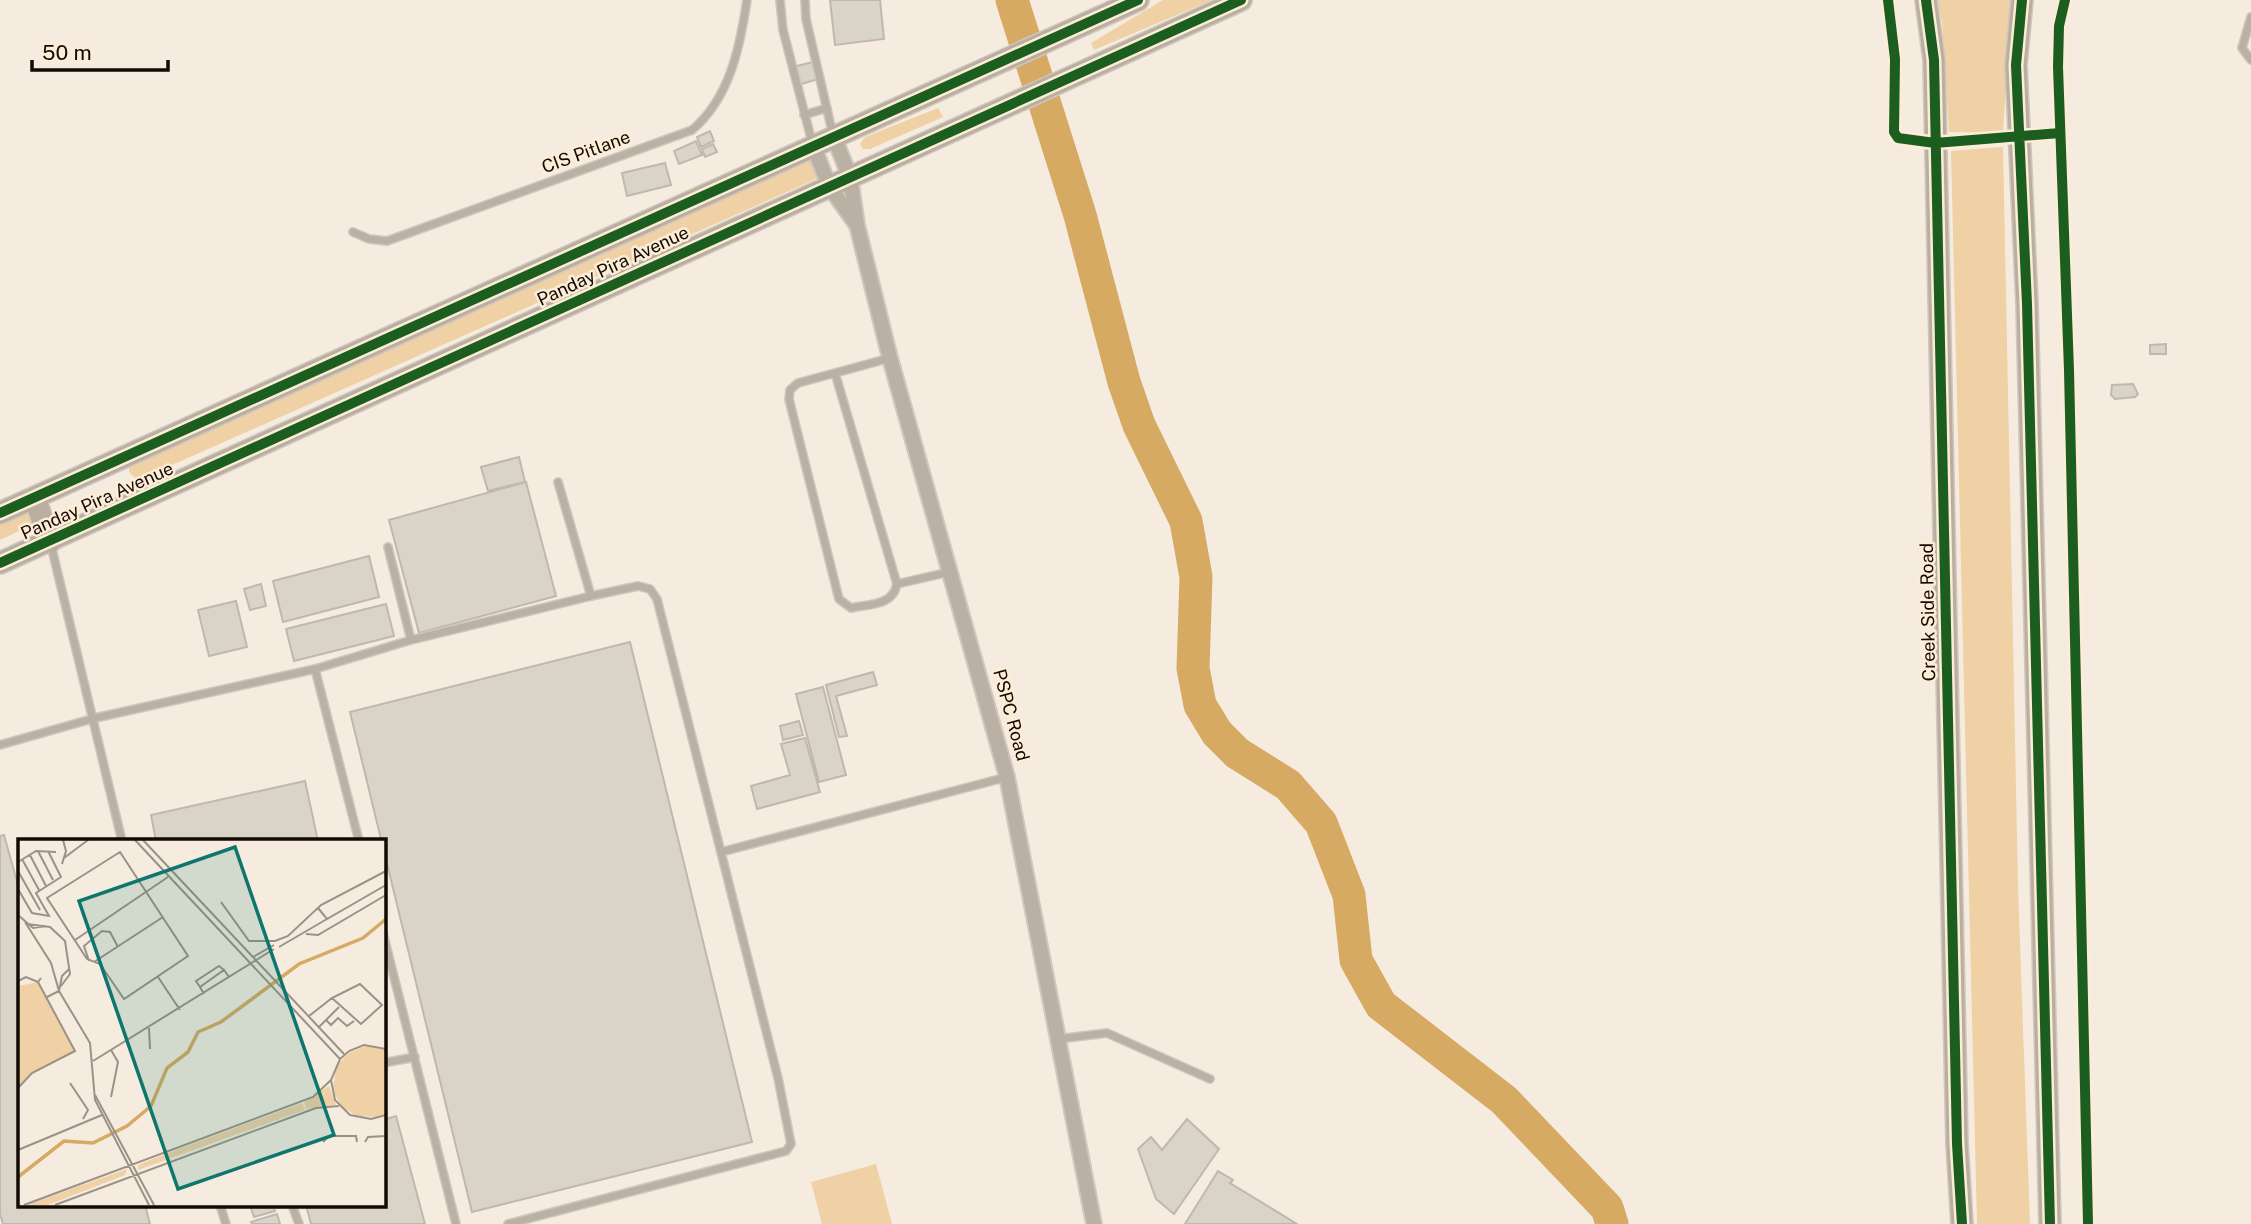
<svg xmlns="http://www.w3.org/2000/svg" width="2251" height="1224" font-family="'Public Sans',sans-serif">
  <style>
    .green { fill: #f0d0a5 }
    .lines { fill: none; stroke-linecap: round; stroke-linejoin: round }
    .river { stroke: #d6aa63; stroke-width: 33 }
    .building { fill: #dad3c8; stroke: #c0b8ae; stroke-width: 2 }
    .lane-casing { stroke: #cfc7be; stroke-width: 10 }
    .street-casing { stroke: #cfc7be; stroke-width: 18 }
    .secondary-casing { stroke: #cfc7be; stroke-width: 24 }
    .lane { stroke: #bab0a3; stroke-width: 7 }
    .street { stroke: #bab0a3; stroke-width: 14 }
    .secondary { stroke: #b9ae9f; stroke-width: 21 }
    .cycleway-casing { stroke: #fdedd7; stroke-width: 15 }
    .cycleway { stroke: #1b5e20; stroke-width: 10 }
    .labels { text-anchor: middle; stroke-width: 5; stroke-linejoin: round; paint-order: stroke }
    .street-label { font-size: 18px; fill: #120b04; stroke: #fdedd7 }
    .inset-river { fill: none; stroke: #d6aa63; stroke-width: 3.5 }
    .inset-road { fill: none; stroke: #9a9287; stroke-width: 2 }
    .view { fill: #0f766e; fill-opacity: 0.15; stroke: #0f766e; stroke-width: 3.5 }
    .inset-edge { fill: none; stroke: #120b04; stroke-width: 3.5 }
  </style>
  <rect width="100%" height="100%" fill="#f5ecdf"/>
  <path class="green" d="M1163 0H1212L1094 50 1091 43Z
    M1936 0H2011L2003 133 1949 132 1942 21Z
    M938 108 943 117 870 149H863L860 144 865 137Z
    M2003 147 2018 887 2030 1224H1977L1951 151Z
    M808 160 814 161 818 176 814 180 143 478H135L129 472V465Z
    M30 508 34 524 0 540V520Z
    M876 1164 892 1224H822L811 1182Z"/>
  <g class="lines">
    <path class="river" d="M1012 0 1080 215 1124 382 1139 425 1186 521 1196 577 1193 668 1200 705 1217 733 1237 753 1288 785 1321 823 1349 895 1356 960 1381 1005 1504 1100 1607 1208 1612 1224"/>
  </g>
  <path class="building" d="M830 0H880L884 39 835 45Z
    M813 62 818 79 798 85 793 67Z
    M710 131 714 141 701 147 697 137Z
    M696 141 702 155 679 164 674 151Z
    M713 144 717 152 705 157 702 149Z
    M665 163 671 185 627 196 622 173Z
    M2166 344V354H2150V345Z
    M2133 384 2138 394 2135 397 2115 399 2111 395 2112 385Z
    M519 457 525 482 488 491 481 467Z
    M526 482 556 596 419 633 389 520Z
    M369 556 379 597 283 622 273 581Z
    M261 584 266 606 250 610 244 589Z
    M236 601 247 647 209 656 198 610Z
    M386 604 394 636 294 661 286 629Z
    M630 642 752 1142 472 1212 350 712Z
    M873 672 877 685 836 696 847 736 839 737 826 685Z
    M823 687 846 775 819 782 796 694Z
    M799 721 803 735 783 740 780 726Z
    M805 738 820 792 757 809 751 786 790 775 781 744Z
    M305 781 318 841H156L151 815Z
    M4 835 19 889V1205H145L150 1224H3L0 1214V836Z
    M396 1116 425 1224H311L306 1205H383V1120Z
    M1187 1119 1219 1149 1174 1214 1156 1199 1138 1149 1151 1137 1162 1150Z
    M1218 1171 1233 1180 1230 1183 1297 1224H1185Z
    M250 1205H273L275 1211 254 1217Z
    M277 1214 280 1224H252L251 1222Z"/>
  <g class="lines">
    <g class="lane-casing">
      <path id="lane" d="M780 0 783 30 812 142
        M805 0 806 19 833 135
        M2251 17 2242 48 2251 60
        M804 115 827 108
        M353 232 369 239 387 241 692 130C730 98 740 47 747 0
        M890 358 835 373 897 584 949 572
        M835 373 798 383 790 390 789 399 839 599 851 608C869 604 893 606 897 584
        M558 482 591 596
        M51 545 122 841
        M388 547 411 640
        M315 669 359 841
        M0 745 95 718 315 669 411 640 591 596 638 586 650 589 657 599 778 1078 791 1144 786 1151 508 1224
        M721 852 1007 777
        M383 933 456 1224
        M1058 1039 1107 1033 1210 1079
        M383 1063 415 1057
        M220 1205 226 1224
        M292 1205 299 1224"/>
    </g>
    <g class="street-casing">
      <path id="street" d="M833 135 850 177 857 225 890 358 1007 777 1094 1224
        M813 145 829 186 856 224"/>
    </g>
    <g class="secondary-casing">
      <path id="secondary" d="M1926 0 1934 60 1957 1144 1962 1224
        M2022 0 2016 65 2027 304 2050 1224
        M35 498 50 542
        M0 513 1138 0
        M0 563 1241 0"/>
    </g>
    <use href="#lane" class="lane"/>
    <use href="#street" class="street"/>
    <use href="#secondary" class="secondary"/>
    <g class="cycleway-casing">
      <path id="cycleway" d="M1888 0 1895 59 1894 132 1898 138 1935 143 2060 133
        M1926 0 1934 60 1957 1144 1962 1224
        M2022 0 2016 65 2027 304 2050 1224
        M2065 0 2059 26 2058 67 2069 370 2088 1224
        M0 513 1138 0
        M0 563 1241 0"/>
    </g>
    <use href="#cycleway" class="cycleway"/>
  </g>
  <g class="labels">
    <g class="street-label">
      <text transform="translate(586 152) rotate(-20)" y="6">CIS Pitlane</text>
      <text transform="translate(613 266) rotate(-25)" y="6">Panday Pira Avenue</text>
      <text transform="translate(97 501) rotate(-24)" y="6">Panday Pira Avenue</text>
      <text transform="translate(1928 612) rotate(-91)" y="6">Creek Side Road</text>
      <text transform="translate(1011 715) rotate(75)" y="6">PSPC Road</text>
    </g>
  </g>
  <g transform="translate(18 839)">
    <rect width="368" height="368" fill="#f5ecdf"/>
    <path d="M20 143 57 212 18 232 0 248V147ZM348 207 367 211 368 275 357 278 339 277 324 268 315 252 318 227 331 214ZM311 247 318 266 288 270 286 263ZM284 264 287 271 120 331V326L147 315ZM109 330 107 336 30 366H9Z" fill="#f0d0a5"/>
    <path class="inset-river" d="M0 338 46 302 75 304 109 287 133 267 149 229 170 213 180 193 203 183 281 125 345 99 368 80"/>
    <path class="inset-road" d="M117 1 322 220M125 1 326 215M20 12 35 41M102 13 170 117 106 160 82 125 69 120 29 59ZM12 16 28 47M46 19 70 1M4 20 21 51M0 23 18 12 38 13M44 25 48 12 45 1M0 32 22 71M0 50 14 74 31 77 18 54 43 38 30 12M203 63 231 102H257L270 97 303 66 368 32M300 69 309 80 368 46M0 76 15 89 28 87M7 83 33 124 41 152 29 158M9 85 32 88 47 102 52 135 43 147M288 95 300 96 368 56M57 101 150 38M261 108 309 80M235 118 256 106M71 122 66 107 84 92 92 93 100 108M76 123 145 78M51 130 44 137 41 152 72 204 77 261 131 366M140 138 162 171M0 142 8 138 20 143M342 145 364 166 343 185 314 159ZM182 148 178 142 201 127 206 131M186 155 182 148 206 131 211 138M291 177 314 159M308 181 313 186 320 179 329 187 336 182M131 189 132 210M300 189 321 168M368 210 346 206 331 212 322 220 313 241 317 261 332 276 353 280 368 276M75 222 256 110M52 244 70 271 65 280M0 249 14 234 57 212 20 143 23 139M77 256 136 366M93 258 100 223 93 211M305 303 311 297H338L339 303M347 303 350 298 368 297M0 311 84 276M6 366 295 258 313 241M37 366 298 269 321 267"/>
    <path class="view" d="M217 8 316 296 160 350 61 62Z"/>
    <rect width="368" height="368" class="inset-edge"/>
  </g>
  <path d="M32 60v10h136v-10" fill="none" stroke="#120b04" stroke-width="3.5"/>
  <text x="42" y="60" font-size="21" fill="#120b04" stroke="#fdedd7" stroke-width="5" paint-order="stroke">50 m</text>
</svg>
